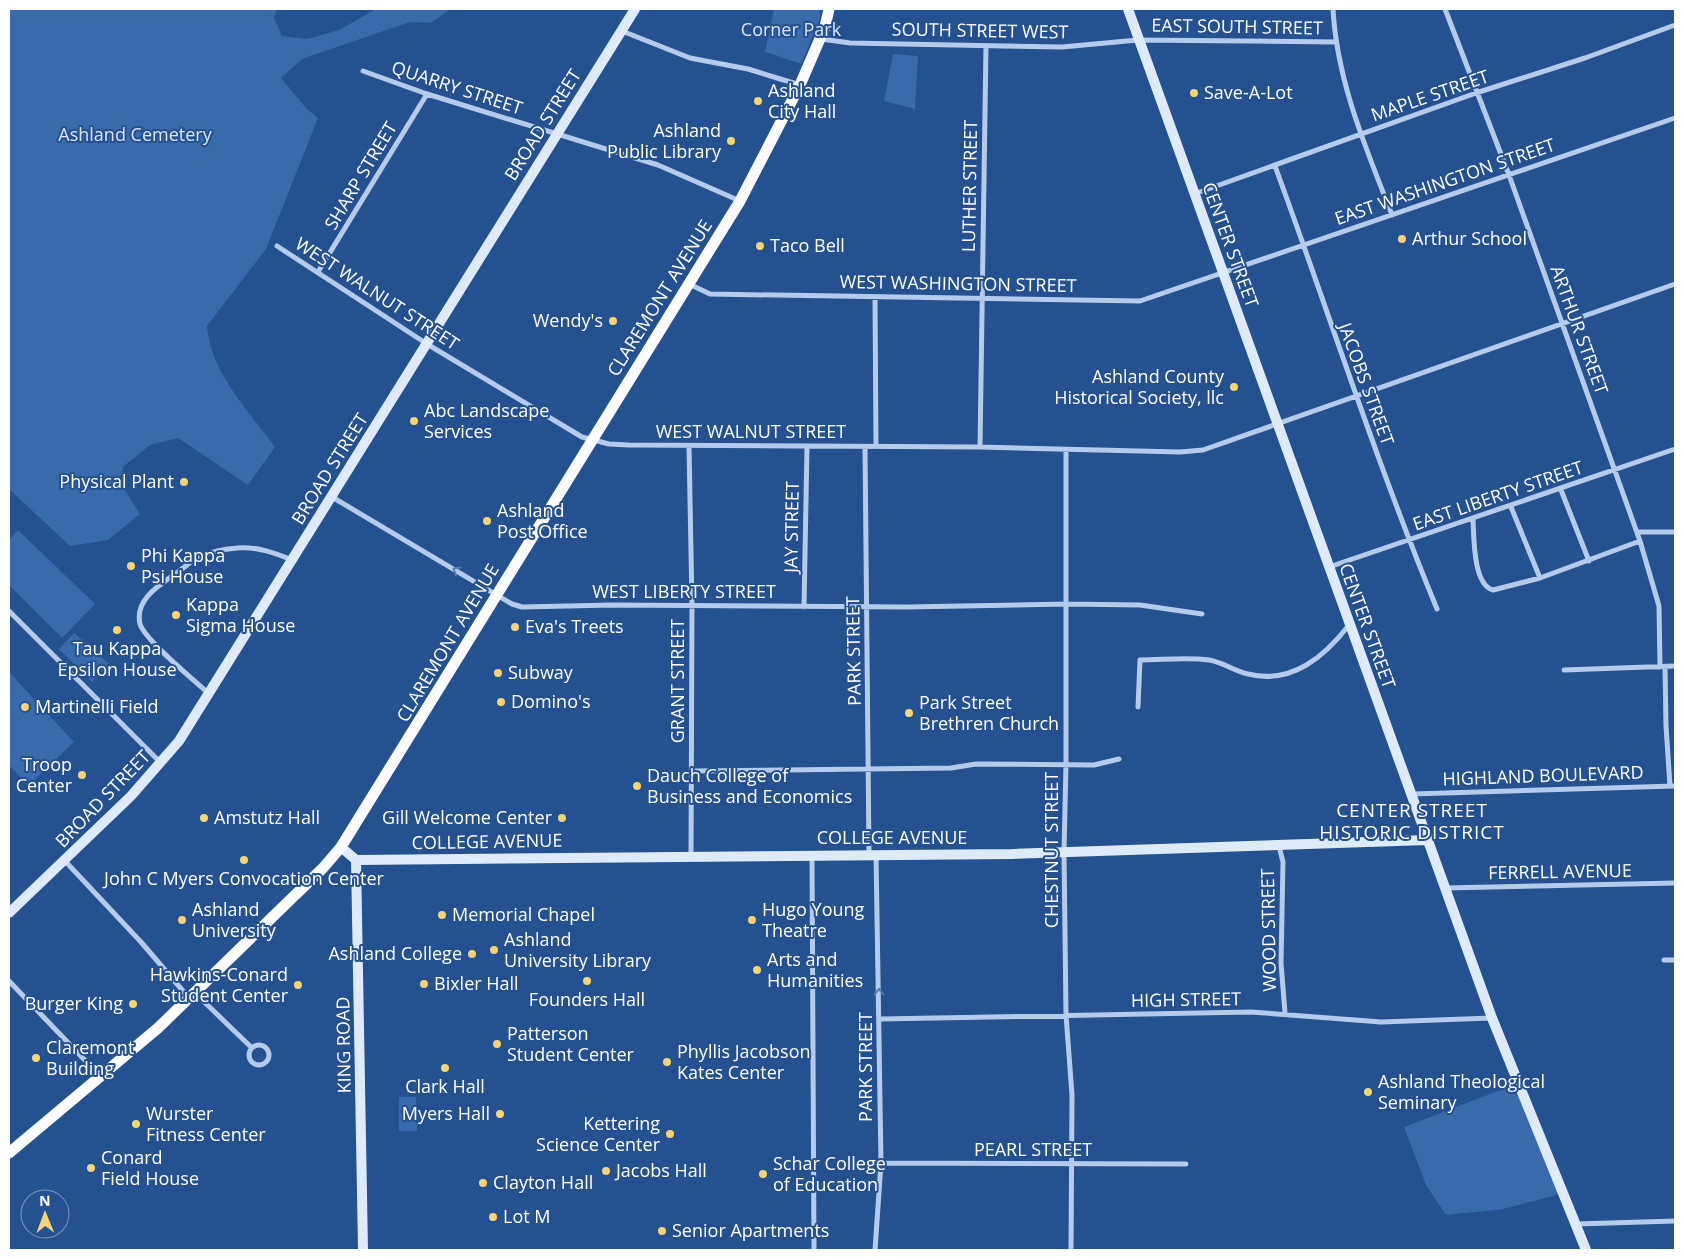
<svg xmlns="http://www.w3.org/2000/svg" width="1684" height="1259" font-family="'Open Sans',sans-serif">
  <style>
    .green { fill: #386aac }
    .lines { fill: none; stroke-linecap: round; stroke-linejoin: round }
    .street { stroke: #b4ccec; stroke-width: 5 }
    .secondary { stroke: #dfeaf9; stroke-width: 10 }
    .primary { stroke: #f9fbff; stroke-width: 11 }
    .oneway { stroke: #567cb0 }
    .poi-dot { fill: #f6d377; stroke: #24518f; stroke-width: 2 }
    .labels { text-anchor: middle; stroke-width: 4; stroke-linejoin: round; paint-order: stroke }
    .street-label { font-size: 18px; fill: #fff; stroke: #24518f }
    .park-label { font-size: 18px; fill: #d9e7f9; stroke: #24518f }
    .poi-label { font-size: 18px; fill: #fff; stroke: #24518f; text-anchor: start }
    .neighbourhood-label { font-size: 19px; letter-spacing: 1px; fill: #fff; stroke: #24518f }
  </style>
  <rect width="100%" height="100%" fill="#24518f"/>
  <path class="green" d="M9 9H277L274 18 282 36 307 39 339 30 376 9H450L431 23 410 22 302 59 281 78 307 109 318 118 266 249 207 326C211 373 248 410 275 447L248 485 178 438 150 445 124 466 119 481 140 514 108 540 70 546 9 489Z
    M774 9H820V18L801 64 765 52Z
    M893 54 918 56 915 109 884 101Z
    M18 530 95 604 62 638 9 585V540Z
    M74 633 109 664 92 682 59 649Z
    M9 672 74 742 28 786 9 765Z
    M1516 1084 1561 1194 1503 1209 1446 1215 1426 1185 1404 1127Z
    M399 1097H416L417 1131H399Z"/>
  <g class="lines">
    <path class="street" d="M1333 9C1337 82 1366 148 1392 215
      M1445 9 1509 175 1640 541 1659 606 1660 667
      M622 31 690 58 748 69 800 85
      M821 39 850 43 1062 47 1138 40 1336 42
      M363 71 427 94 658 165 740 201
      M1275 166C1329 313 1377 464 1437 609
      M1194 194 1476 93 1585 58 1675 25
      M277 246 427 344 582 437 609 444 629 445 980 447 1180 452 1203 450 1675 284
      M318 272 427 94
      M689 284 710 294 1140 301 1675 118
      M875 297 876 446
      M689 446 692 605 691 857
      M865 447 869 854
      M980 447 986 46
      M1066 450V764L1064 852 1066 1015 1072 1095 1071 1250
      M1561 490 1589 561
      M332 497 512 604 522 607 612 605 907 607 1066 604 1140 605 1202 614
      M1511 507 1540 578
      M1473 520C1474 537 1473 585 1493 590L1540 578 1640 541
      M1637 532H1675
      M1329 567 1675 449
      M804 607 807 447
      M9 611 161 763
      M1665 667 1666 726 1670 786
      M1564 670 1675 666
      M209 694C194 680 145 640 140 624 134 599 161 584 178 572 185 567 192 560 200 557 212 551 224 549 237 548 256 546 275 553 292 560
      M1138 707 1140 660C1162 660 1187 657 1209 660 1223 662 1234 671 1248 674 1292 685 1325 656 1349 625
      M692 771 951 768 976 764 1094 765 1119 759
      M1412 794 1675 786
      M1279 846 1283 862 1281 963 1285 1013
      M812 856 814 1250
      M65 861 141 942 189 998
      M1445 888 1675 883
      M1664 960H1675
      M9 981 100 1076
      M195 993 252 1048
      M880 1019 1251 1012 1381 1022 1492 1018
      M249 1055a10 10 0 1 1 20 0a10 10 0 1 1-20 0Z
      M881 1163 1186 1164
      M1576 1224 1675 1221
      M875 1250 881 1163 876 854"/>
    <path class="secondary" d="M1128 9 1492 1018 1586 1250
      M341 847 356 860 363 1250
      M356 860 1012 854 1427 840
      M9 913 131 796 179 741 635 9"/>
    <path class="primary" d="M9 1153 158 1028 323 868 341 847 740 201 800 85 825 27 829 9"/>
  </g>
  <defs><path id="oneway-chevron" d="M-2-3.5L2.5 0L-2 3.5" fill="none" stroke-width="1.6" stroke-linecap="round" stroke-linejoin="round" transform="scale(1.25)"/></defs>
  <g class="oneway">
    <use href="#oneway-chevron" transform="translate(456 570) rotate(-149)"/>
    <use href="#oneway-chevron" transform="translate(879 992) rotate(-91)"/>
  </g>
  <g class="poi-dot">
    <circle cx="1194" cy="93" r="5"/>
    <circle cx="758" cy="101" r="5"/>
    <circle cx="731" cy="141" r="5"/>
    <circle cx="1402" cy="239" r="5"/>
    <circle cx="760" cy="246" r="5"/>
    <circle cx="613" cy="321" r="5"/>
    <circle cx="1234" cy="387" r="5"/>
    <circle cx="414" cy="421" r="5"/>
    <circle cx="184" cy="482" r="5"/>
    <circle cx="487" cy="521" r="5"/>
    <circle cx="131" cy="566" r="5"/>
    <circle cx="176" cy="615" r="5"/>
    <circle cx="515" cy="627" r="5"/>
    <circle cx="117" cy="630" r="5"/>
    <circle cx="498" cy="673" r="5"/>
    <circle cx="501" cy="702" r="5"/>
    <circle cx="25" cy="707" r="5"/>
    <circle cx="909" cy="713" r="5"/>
    <circle cx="82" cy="775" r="5"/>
    <circle cx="637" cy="786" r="5"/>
    <circle cx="204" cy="818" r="5"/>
    <circle cx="562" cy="818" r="5"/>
    <circle cx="244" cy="860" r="5"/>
    <circle cx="442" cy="915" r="5"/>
    <circle cx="182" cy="920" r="5"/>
    <circle cx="752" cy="920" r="5"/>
    <circle cx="494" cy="950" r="5"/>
    <circle cx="472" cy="954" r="5"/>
    <circle cx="757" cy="970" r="5"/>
    <circle cx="587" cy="981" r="5"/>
    <circle cx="424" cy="984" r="5"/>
    <circle cx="298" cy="985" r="5"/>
    <circle cx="133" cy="1004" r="5"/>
    <circle cx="497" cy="1044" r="5"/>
    <circle cx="36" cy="1058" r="5"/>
    <circle cx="667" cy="1062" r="5"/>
    <circle cx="445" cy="1068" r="5"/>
    <circle cx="1368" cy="1092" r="5"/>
    <circle cx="500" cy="1114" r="5"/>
    <circle cx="136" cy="1124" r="5"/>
    <circle cx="670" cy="1134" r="5"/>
    <circle cx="91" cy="1168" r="5"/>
    <circle cx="606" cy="1171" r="5"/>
    <circle cx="763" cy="1174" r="5"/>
    <circle cx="483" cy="1183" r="5"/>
    <circle cx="493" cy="1217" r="5"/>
    <circle cx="662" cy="1231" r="5"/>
  </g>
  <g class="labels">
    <g class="street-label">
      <text transform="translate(1237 27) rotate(1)" y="6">EAST SOUTH STREET</text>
      <text transform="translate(980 31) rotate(1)" y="6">SOUTH STREET WEST</text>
      <text transform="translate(457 88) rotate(18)" y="6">QUARRY STREET</text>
      <text transform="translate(1430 96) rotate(-19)" y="6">MAPLE STREET</text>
      <text transform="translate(543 125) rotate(-58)" y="6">BROAD STREET</text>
      <text transform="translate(361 176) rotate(-59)" y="6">SHARP STREET</text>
      <text transform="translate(1445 182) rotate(-19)" y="6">EAST WASHINGTON STREET</text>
      <text transform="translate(970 186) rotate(-89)" y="6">LUTHER STREET</text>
      <text transform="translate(1230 245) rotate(70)" y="6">CENTER STREET</text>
      <text transform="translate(958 284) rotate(1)" y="6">WEST WASHINGTON STREET</text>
      <text transform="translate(377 294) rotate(33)" y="6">WEST WALNUT STREET</text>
      <text transform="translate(660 298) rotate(-58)" y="6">CLAREMONT AVENUE</text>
      <text transform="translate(1579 330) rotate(70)" y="6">ARTHUR STREET</text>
      <text transform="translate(1366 384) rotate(70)" y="6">JACOBS STREET</text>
      <text x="751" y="438">WEST WALNUT STREET</text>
      <text transform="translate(330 469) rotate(-58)" y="6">BROAD STREET</text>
      <text transform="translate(1498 496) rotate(-19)" y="6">EAST LIBERTY STREET</text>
      <text transform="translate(792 527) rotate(-89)" y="6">JAY STREET</text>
      <text x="684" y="598">WEST LIBERTY STREET</text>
      <text transform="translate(1367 626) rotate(70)" y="6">CENTER STREET</text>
      <text transform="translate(448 643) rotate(-59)" y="6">CLAREMONT AVENUE</text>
      <text transform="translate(854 651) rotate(-91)" y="6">PARK STREET</text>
      <text transform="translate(678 681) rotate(-90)" y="6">GRANT STREET</text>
      <text transform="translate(1543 776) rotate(-2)" y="6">HIGHLAND BOULEVARD</text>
      <text transform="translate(103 799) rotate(-46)" y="6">BROAD STREET</text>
      <text x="892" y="844">COLLEGE AVENUE</text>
      <text transform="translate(487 842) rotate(-1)" y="6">COLLEGE AVENUE</text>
      <text transform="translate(1052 850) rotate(-90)" y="6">CHESTNUT STREET</text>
      <text transform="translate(1560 872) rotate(-1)" y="6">FERRELL AVENUE</text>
      <text transform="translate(1269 930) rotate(-91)" y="6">WOOD STREET</text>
      <text transform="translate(1186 1000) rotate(-1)" y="6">HIGH STREET</text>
      <text transform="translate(344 1045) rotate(-91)" y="6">KING ROAD</text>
      <text transform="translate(866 1067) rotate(-90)" y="6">PARK STREET</text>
      <text x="1033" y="1156">PEARL STREET</text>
    </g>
    <g class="park-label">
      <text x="791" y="36">Corner Park</text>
      <text x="135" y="141">Ashland Cemetery</text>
    </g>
    <g class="poi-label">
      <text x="768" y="97">Ashland<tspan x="768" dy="21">City Hall</tspan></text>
      <text x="1204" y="99">Save-A-Lot</text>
      <text x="721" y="137" text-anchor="end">Ashland<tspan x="721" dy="21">Public Library</tspan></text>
      <text x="1412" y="245">Arthur School</text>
      <text x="770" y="252">Taco Bell</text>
      <text x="603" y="327" text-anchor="end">Wendy's</text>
      <text x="1224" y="383" text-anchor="end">Ashland County<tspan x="1224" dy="21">Historical Society, llc</tspan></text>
      <text x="424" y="417">Abc Landscape<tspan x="424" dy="21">Services</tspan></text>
      <text x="174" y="488" text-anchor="end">Physical Plant</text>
      <text x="497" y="517">Ashland<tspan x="497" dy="21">Post Office</tspan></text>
      <text x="141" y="562">Phi Kappa<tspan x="141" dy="21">Psi House</tspan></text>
      <text x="186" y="611">Kappa<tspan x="186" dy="21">Sigma House</tspan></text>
      <text x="525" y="633">Eva's Treets</text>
      <text x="117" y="655" text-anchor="middle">Tau Kappa<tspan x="117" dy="21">Epsilon House</tspan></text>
      <text x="508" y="679">Subway</text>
      <text x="511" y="708">Domino's</text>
      <text x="919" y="709">Park Street<tspan x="919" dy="21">Brethren Church</tspan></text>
      <text x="35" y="713">Martinelli Field</text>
      <text x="72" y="771" text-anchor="end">Troop<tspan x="72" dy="21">Center</tspan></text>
      <text x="647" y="782">Dauch College of<tspan x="647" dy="21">Business and Economics</tspan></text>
      <text x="214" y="824">Amstutz Hall</text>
      <text x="552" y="824" text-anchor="end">Gill Welcome Center</text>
      <text x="244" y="885" text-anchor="middle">John C Myers Convocation Center</text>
      <text x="192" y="916">Ashland<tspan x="192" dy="21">University</tspan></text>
      <text x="762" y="916">Hugo Young<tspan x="762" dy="21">Theatre</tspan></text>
      <text x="452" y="921">Memorial Chapel</text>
      <text x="504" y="946">Ashland<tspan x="504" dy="21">University Library</tspan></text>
      <text x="462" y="960" text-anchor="end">Ashland College</text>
      <text x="767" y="966">Arts and<tspan x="767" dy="21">Humanities</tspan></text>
      <text x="288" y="981" text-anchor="end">Hawkins-Conard<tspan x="288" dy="21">Student Center</tspan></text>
      <text x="434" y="990">Bixler Hall</text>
      <text x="587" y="1006" text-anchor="middle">Founders Hall</text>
      <text x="123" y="1010" text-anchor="end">Burger King</text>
      <text x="507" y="1040">Patterson<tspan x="507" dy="21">Student Center</tspan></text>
      <text x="46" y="1054">Claremont<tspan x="46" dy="21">Building</tspan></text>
      <text x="677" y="1058">Phyllis Jacobson<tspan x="677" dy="21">Kates Center</tspan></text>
      <text x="1378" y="1088">Ashland Theological<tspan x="1378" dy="21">Seminary</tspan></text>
      <text x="445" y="1093" text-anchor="middle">Clark Hall</text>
      <text x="146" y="1120">Wurster<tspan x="146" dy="21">Fitness Center</tspan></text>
      <text x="490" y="1120" text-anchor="end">Myers Hall</text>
      <text x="660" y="1130" text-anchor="end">Kettering<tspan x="660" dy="21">Science Center</tspan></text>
      <text x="101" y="1164">Conard<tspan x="101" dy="21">Field House</tspan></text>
      <text x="773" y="1170">Schar College<tspan x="773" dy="21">of Education</tspan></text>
      <text x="616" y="1177">Jacobs Hall</text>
      <text x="493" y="1189">Clayton Hall</text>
      <text x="503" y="1223">Lot M</text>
      <text x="672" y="1237">Senior Apartments</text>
    </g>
    <g class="neighbourhood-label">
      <text x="1412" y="817">CENTER STREET<tspan x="1412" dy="22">HISTORIC DISTRICT</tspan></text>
    </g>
  </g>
  <rect width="1684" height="1259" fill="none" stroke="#ffffff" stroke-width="20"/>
  <g transform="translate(45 1214) rotate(359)"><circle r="24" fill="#24518f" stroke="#7c97bc"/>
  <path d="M0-4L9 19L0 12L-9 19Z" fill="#f6d377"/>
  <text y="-8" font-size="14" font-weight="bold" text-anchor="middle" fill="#ffffff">N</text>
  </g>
</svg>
